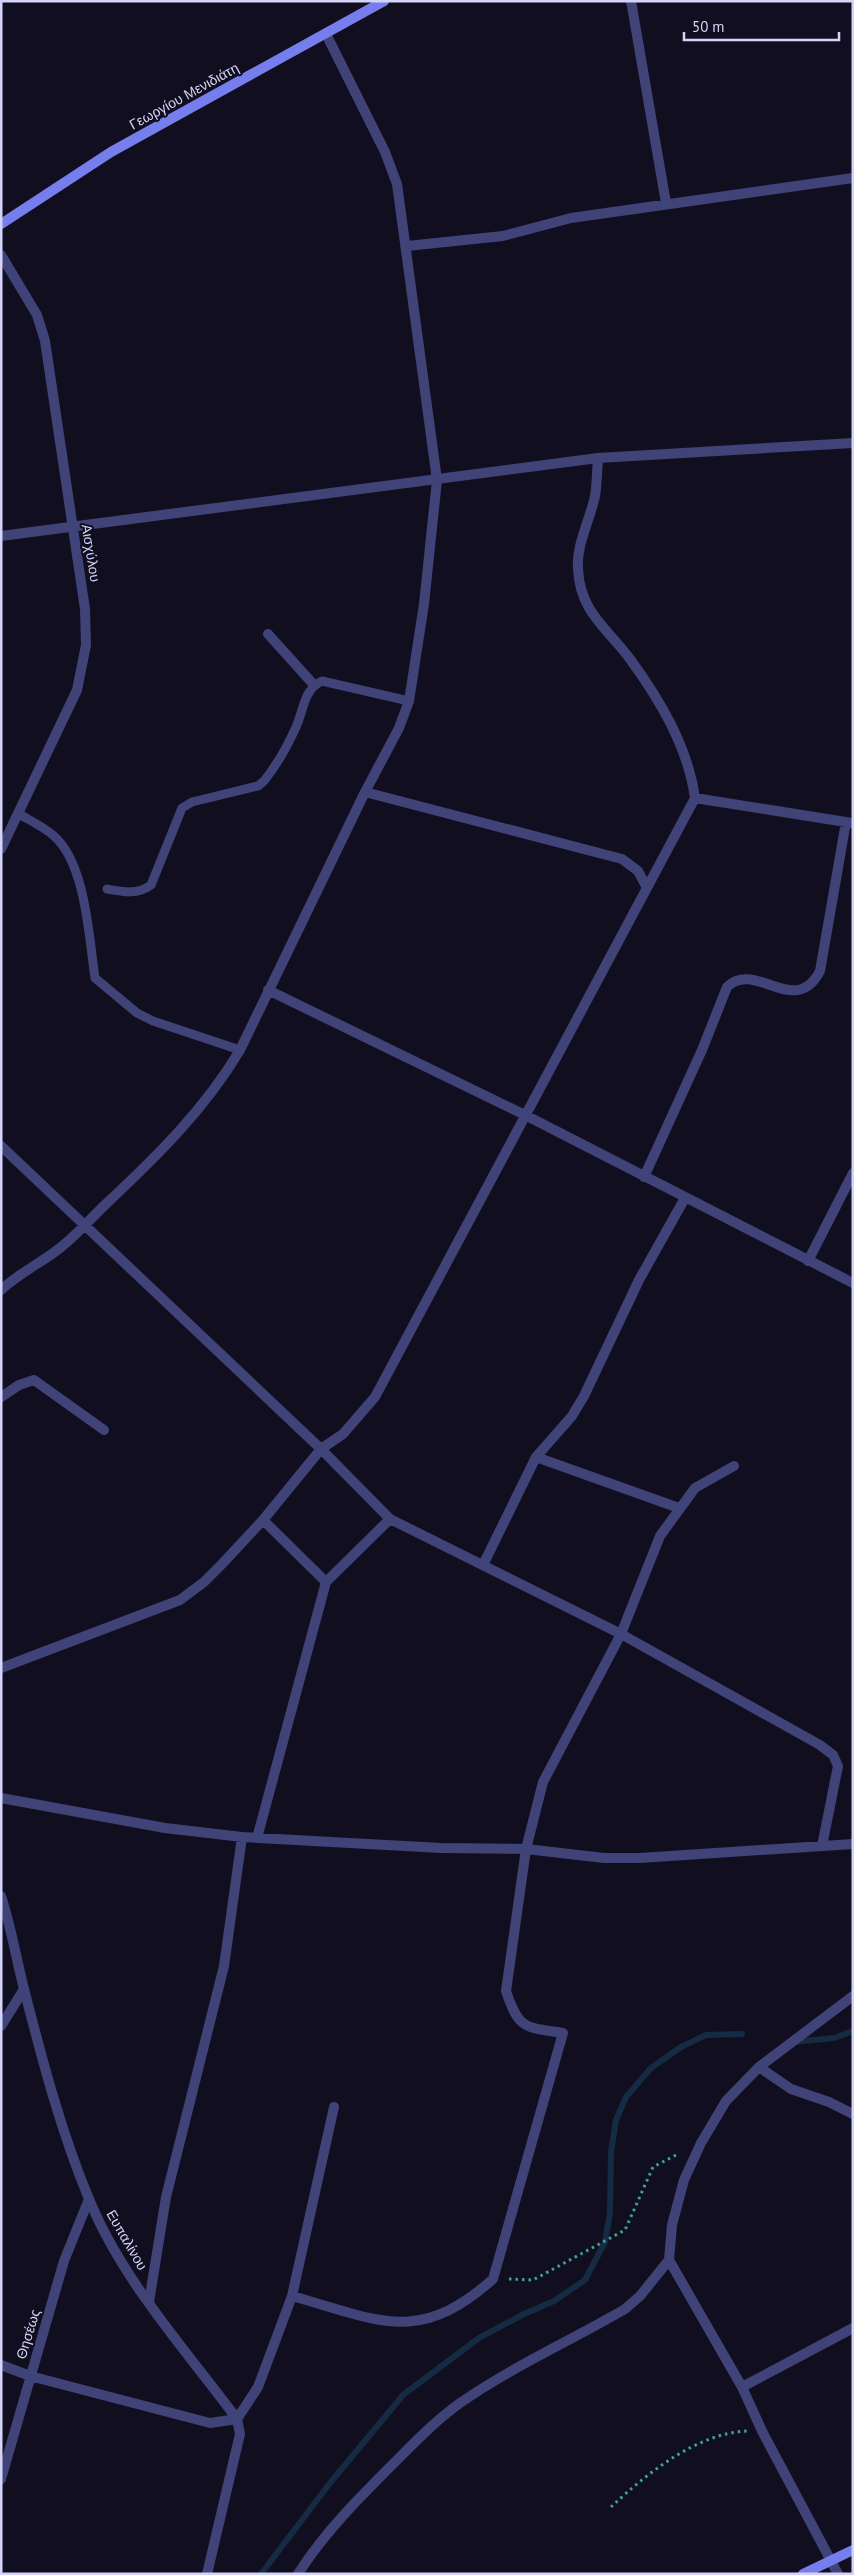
<svg xmlns="http://www.w3.org/2000/svg" width="854" height="2575" font-family="'PT Sans',sans-serif">
  <style>
    .lines { fill: none; stroke-linecap: round; stroke-linejoin: round }
    .stream { stroke: #152b43; stroke-width: 6 }
    .path { stroke: #3da494; stroke-width: 3; stroke-dasharray: 2.5 4; stroke-linecap: butt }
    .service { stroke: #404378; stroke-width: 9 }
    .minor { stroke: #404378; stroke-width: 10 }
    .tertiary { stroke: #404378; stroke-width: 10 }
    .secondary { stroke: #767eee; stroke-width: 10 }
    .labels { text-anchor: middle; stroke-width: 4; stroke-linejoin: round; paint-order: stroke }
    .street-label { font-size: 14px; fill: #d4d3f9; stroke: #110f1f }
  </style>
  <rect width="100%" height="100%" fill="#110f1f"/>
  <g class="lines">
    <path class="stream" d="M793 2042 834 2038 853 2031
      M261 2574 330 2483 403 2395 479 2338 524 2314 554 2301 585 2280 605 2242 610 2213 611 2152 616 2120 626 2097 651 2068 681 2047 706 2035 742 2034"/>
    <path class="path" d="M509 2279 533 2280 625 2230 653 2167 678 2154
      M611 2507C646 2474 697 2433 747 2431"/>
    <path class="service" d="M19 814C31 821 44 827 54 836 86 864 89 939 95 978L137 1013 153 1021 240 1050
      M107 889C123 892 138 895 151 885L182 808 192 802 258 786 264 781C276 766 288 745 296 727 304 710 303 690 322 681L409 701"/>
    <path class="minor" d="M631 1 666 203
      M407 246 503 236 571 218 853 178
      M1 255 37 315 45 341 85 609 86 645 77 690 1 849
      M268 634 314 685
      M365 792 622 859 638 871 647 888
      M695 798 852 823
      M268 990 525 1115 853 1283
      M1 1146 321 1449 390 1519 621 1634 820 1745 833 1755 838 1766 822 1846
      M644 1177 702 1050 727 987C755 959 795 1019 820 971L846 822
      M808 1261 853 1173
      M1 1290C19 1273 41 1263 60 1248 77 1235 92 1217 107 1203 157 1156 205 1109 240 1050L365 792 399 728 409 701 424 604 437 480 397 184 385 152 326 34
      M1 1397 19 1385 34 1380 104 1430
      M536 1457 679 1508
      M263 1520 326 1582
      M483 1565 536 1457 572 1416 584 1396 639 1280 685 1198
      M1 1668 180 1600 204 1582 223 1563 263 1520 321 1449 343 1434 375 1397 695 798C688 747 660 700 630 659 607 628 580 612 578 569 576 545 590 520 595 496 597 484 597 471 598 458
      M1 1798 165 1828 242 1837 441 1848 526 1849 604 1858H640L853 1844
      M257 1838 326 1582 390 1519
      M1 2026 24 1989
      M759 2067 791 2089 829 2102 853 2114
      M669 2260 742 2387 762 2431 838 2574
      M292 2296C378 2320 418 2346 493 2279L563 2033C525 2027 519 2030 506 1991L526 1849 543 1782 621 1634 660 1536 695 1488 734 1466
      M149 2302 166 2197 224 1966 242 1837
      M1 2365 30 2376 210 2423 237 2419 258 2387 292 2296 334 2107
      M742 2387 853 2328
      M1 2479 64 2261 89 2199
      M298 2574C324 2533 358 2499 392 2465 414 2443 435 2421 460 2403 512 2367 570 2341 625 2309L640 2296 669 2260 672 2225 684 2180 701 2143 726 2101 759 2067 853 1996"/>
    <path class="tertiary" d="M1 536 598 458 853 443
      M1 1896C11 1926 16 1958 24 1989 42 2059 61 2132 89 2199 122 2280 185 2349 237 2419L240 2434 207 2574"/>
    <path class="secondary" d="M1 224 111 152 384 1
      M803 2574 853 2550"/>
  </g>
  <g class="labels">
    <g class="street-label">
      <text transform="translate(184 96) rotate(-29)" y="5">Γεωργίου Μενιδιάτη</text>
      <text transform="translate(91 553) rotate(81)" y="5">Αισχύλου</text>
      <text transform="translate(127 2240) rotate(60)" y="5">Ευπαλίνου</text>
      <text transform="translate(28 2334) rotate(-73)" y="5">Θησέως</text>
    </g>
  </g>
  <rect width="854" height="2575" fill="none" stroke="#d4d3f9" stroke-width="5"/>
  <path d="M684 32v8h155v-8" fill="none" stroke="#d4d3f9" stroke-width="2.5"/>
  <text x="692" y="32" font-size="15" fill="#d4d3f9" stroke="#110f1f" stroke-width="4" paint-order="stroke">50 m</text>
</svg>
